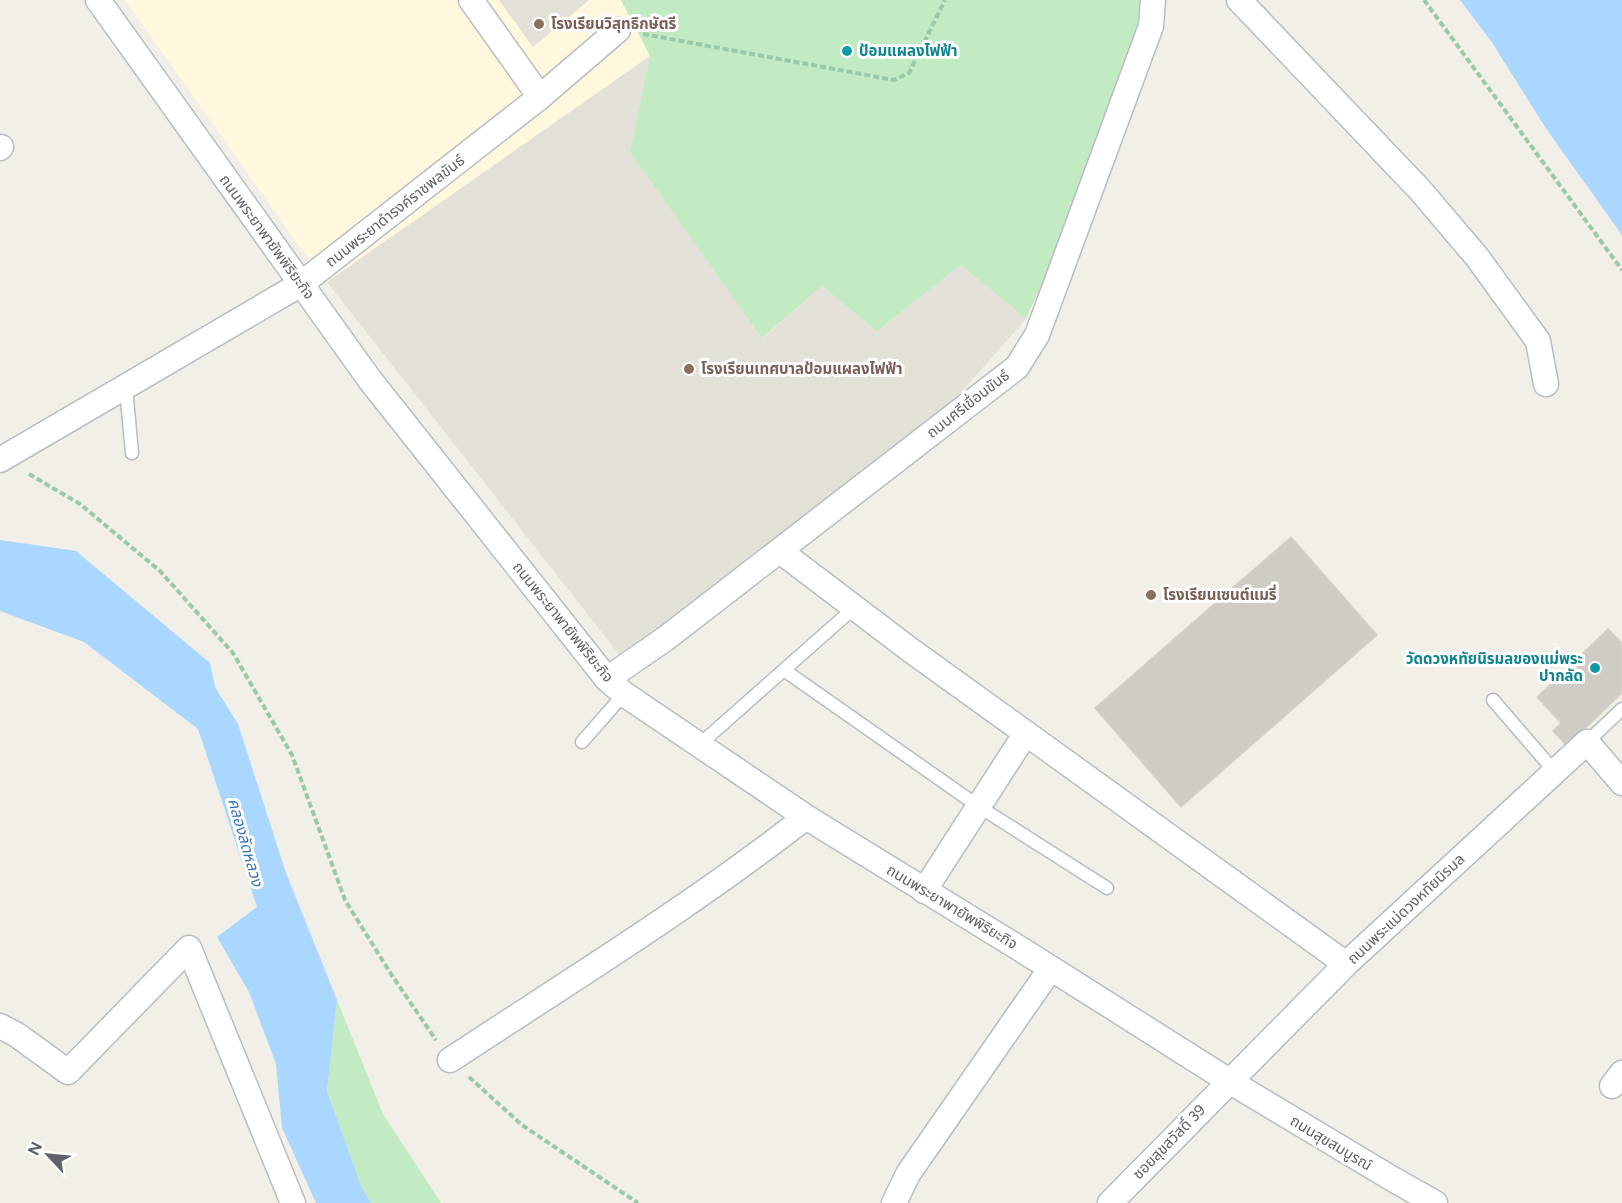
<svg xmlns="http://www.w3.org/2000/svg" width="1622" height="1203" font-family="Figtree,'Noto Sans Thai',sans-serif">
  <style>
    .commercial { fill: #fff8de }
    .education { fill: #e3e1d7 }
    .green { fill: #c2eac3 }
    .water { fill: #a9d7ff }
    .building { fill: #ceccc5; stroke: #d7d1c4; stroke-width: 1.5 }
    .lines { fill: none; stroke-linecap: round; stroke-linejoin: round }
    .lane-casing { stroke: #b9bcc1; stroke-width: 15 }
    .street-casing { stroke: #b9bcc1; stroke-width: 27 }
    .path { stroke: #99c9a8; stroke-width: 4; stroke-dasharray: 6 3; stroke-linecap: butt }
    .lane { stroke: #fff; stroke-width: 12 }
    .street { stroke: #fff; stroke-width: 24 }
    .education-dot { fill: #8d6e63; stroke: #fff; stroke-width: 2 }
    .culture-dot { fill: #0f9aa8; stroke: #fff; stroke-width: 2 }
    .labels { text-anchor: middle; stroke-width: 6; stroke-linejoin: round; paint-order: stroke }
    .education-label { font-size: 15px; font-weight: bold; fill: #785e54; stroke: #fff; text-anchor: start }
    .culture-label { font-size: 15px; font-weight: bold; fill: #0d838f; stroke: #fff; text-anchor: start }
    .street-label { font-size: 15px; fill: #5e6268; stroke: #fff }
    .water-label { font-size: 16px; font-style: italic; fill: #3b76bb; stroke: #fff }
  </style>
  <rect width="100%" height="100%" fill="#f1efe7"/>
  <path class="commercial" d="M125 0H499L533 47 589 0H621L650 56 327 282 302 250Z"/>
  <path class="education" d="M499 0H589L533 47Z
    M650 56 630 152 763 338 822 286 877 331 961 265 1026 319 954 400 622 658 327 282Z"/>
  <path class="green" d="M621 0H1147L1080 198 1026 319 961 265 877 331 822 286 762 338 630 152 650 56Z
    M337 1000 383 1114 441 1203H371L362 1188 327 1091Z"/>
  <path class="water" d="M1460 0H1622V235L1547 130 1491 41Z
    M0 540 76 551 210 663 215 687 238 724 286 873 337 1000 327 1091 362 1188 371 1203H316L282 1128 276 1064 249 992 217 937 257 907 198 729 84 642 0 611Z"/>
  <path class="building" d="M1291 537 1377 635 1181 807 1095 708Z
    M1608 629 1622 643V693L1567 746 1553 731 1561 723 1537 697Z"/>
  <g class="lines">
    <g class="lane-casing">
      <path id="lane" d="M126 388 132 453
        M784 670 978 806 1107 888
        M1493 700 1555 772
        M582 742 624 694
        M1587 742 1622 709
        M699 745 854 608"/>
    </g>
    <g class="street-casing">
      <path id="street" d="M98 0 370 380 607 679 624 694 806 817 1022 950 1229 1081 1396 1181 1435 1203
        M471 0 540 97
        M1239 0 1420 190 1477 257 1538 341 1546 384
        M0 148 1 147
        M0 460 301 284 540 97 618 30
        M780 551 909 649 1346 964
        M607 679 665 639 1017 367 1037 335 1151 26 1153 0
        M924 891 1026 733
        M0 1026 17 1035 68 1072 189 948 293 1203
        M450 1060C570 981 692 906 806 817
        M1612 1086 1622 1073
        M894 1203 908 1174 1051 968
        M1110 1203 1346 964 1587 742 1622 783"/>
    </g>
    <path class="path" d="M1424 0 1622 270
      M643 34 894 80 909 73 945 0
      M29 474 80 504 160 571 233 653 292 755 345 900 391 974 436 1040
      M469 1077 522 1125 638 1203"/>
    <use href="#lane" class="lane"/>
    <use href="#street" class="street"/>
  </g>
  <g class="education-dot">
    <circle cx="539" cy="24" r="6"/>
    <circle cx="689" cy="369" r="6"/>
    <circle cx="1151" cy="595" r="6"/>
  </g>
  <g class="culture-dot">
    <circle cx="847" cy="51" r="6"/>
    <circle cx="1595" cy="668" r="6"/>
  </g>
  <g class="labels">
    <g class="education-label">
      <text x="551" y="29">โรงเรียนวิสุทธิกษัตรี</text>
      <text x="701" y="374">โรงเรียนเทศบาลป้อมแผลงไฟฟ้า</text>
      <text x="1163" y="600">โรงเรียนเซนต์แมรี่</text>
    </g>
    <g class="culture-label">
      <text x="859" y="56">ป้อมแผลงไฟฟ้า</text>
      <text x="1583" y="664" text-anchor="end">วัดดวงหทัยนิรมลของแม่พระ<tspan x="1583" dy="17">ปากลัด</tspan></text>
    </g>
    <g class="street-label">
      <text transform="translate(395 211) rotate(-38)" y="5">ถนนพระยาดำรงค์ราชพลขันธ์</text>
      <text transform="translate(267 237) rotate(54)" y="5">ถนนพระยาพายัพพิริยะกิจ</text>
      <text transform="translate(968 404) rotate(-38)" y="5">ถนนศรีเขื่อนขันธ์</text>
      <text transform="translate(563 622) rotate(51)" y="5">ถนนพระยาพายัพพิริยะกิจ</text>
      <text transform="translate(952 907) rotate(31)" y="5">ถนนพระยาพายัพพิริยะกิจ</text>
      <text transform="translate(1406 909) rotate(-43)" y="5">ถนนพระแม่ดวงหทัยนิรมล</text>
      <text transform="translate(1169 1142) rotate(-46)" y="5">ซอยสุขสวัสดิ์ 39</text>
      <text transform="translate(1331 1143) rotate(31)" y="5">ถนนสุขสมบูรณ์</text>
    </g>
    <g class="water-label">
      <text transform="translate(246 842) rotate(74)" y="6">คลองลัดหลวง</text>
    </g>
  </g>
  <g transform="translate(48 1155) rotate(296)" stroke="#ffffff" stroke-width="4.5" paint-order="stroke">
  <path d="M0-4.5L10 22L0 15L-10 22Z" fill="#5e6268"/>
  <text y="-9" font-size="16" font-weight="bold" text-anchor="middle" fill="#5e6268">N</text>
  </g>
</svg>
